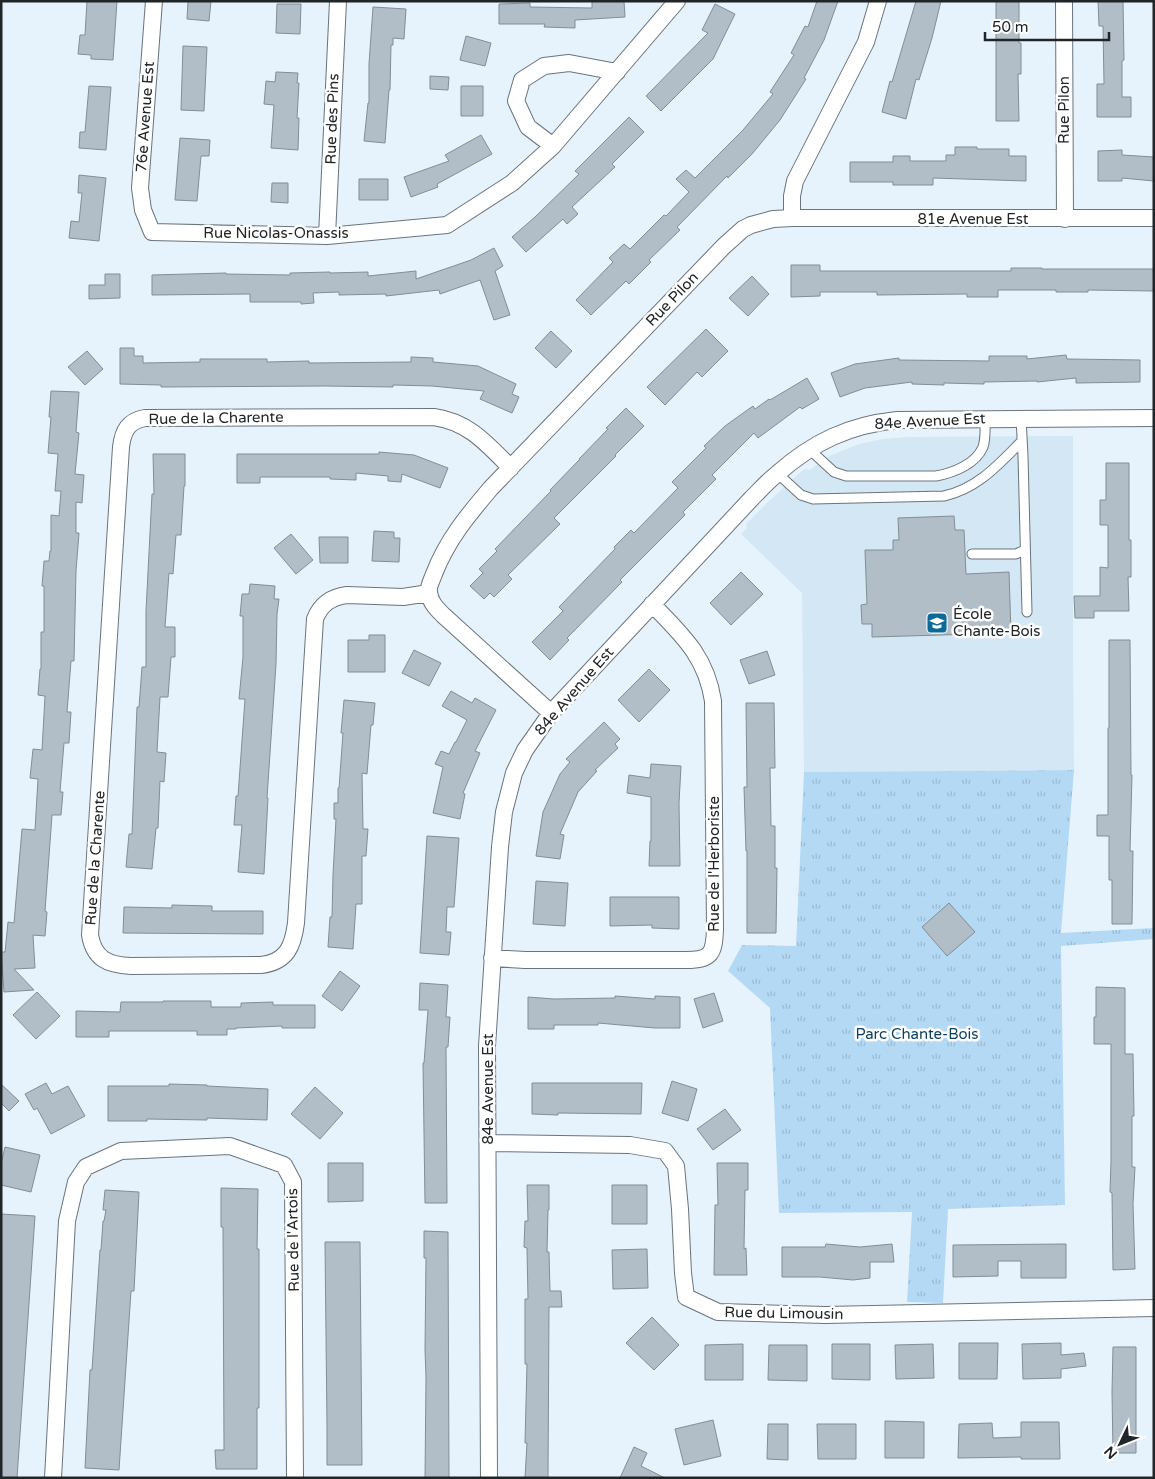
<svg xmlns="http://www.w3.org/2000/svg" width="1155" height="1479" font-family="'Varela Round',sans-serif">
  <style>
    .built { fill: #d3e7f5 }
    .park { fill: url(#park-tufts) }
    .building { fill: #b2bec7; stroke: #828d96 }
    .lines { fill: none; stroke-linecap: round; stroke-linejoin: round }
    .lane-casing { stroke: #69747c; stroke-width: 11 }
    .street-casing { stroke: #69747c; stroke-width: 18 }
    .lane { stroke: #fff; stroke-width: 9 }
    .street { stroke: #fff; stroke-width: 16 }
    .labels { text-anchor: middle; stroke-width: 5; stroke-linejoin: round; paint-order: stroke }
    .street-label { font-size: 15px; fill: #202528; stroke: #fff }
    .poi-label { font-size: 15px; fill: #202528; stroke: #fff; text-anchor: start }
    .park-label { font-size: 15px; fill: #0b3e5b; stroke: #fff }
  </style>
  <defs>
    <pattern id="park-tufts" width="24" height="20" patternUnits="userSpaceOnUse" patternTransform="scale(1.25)"><rect width="24" height="20" fill="#b4d9f5"/><path d="M3 7l-1-3M5 7V3M7 7l1-3M15 17l-1-3M17 17v-4M19 17l1-3" fill="none" stroke="#9abad2"/></pattern>
  </defs>
  <rect width="100%" height="100%" fill="#e6f3fc"/>
  <path class="built" d="M1073 436V654L1074 770 804 772 802 593 741 534 747 528 746 524 767 503 804 469 810 470 823 460 832 455 859 444 883 439 909 437Z"/>
  <path class="park" d="M1074 770 1061 933 1154 928V939L1061 946 1065 1205 948 1209 943 1303 907 1302 912 1212 779 1213 770 1008 728 971 742 945 796 946 804 772Z"/>
  <path class="building" d="M87 1H117L113 60 91 59V55L78 54 80 35H85Z
    M188 1H211L209 21 187 19Z
    M592 1H624L625 17 575 20V28L544 27 545 24H499V4L530 3V7L592 8Z
    M817 1H838L824 40 804 78 806 79 780 120 752 154 728 178 727 176 677 227 680 230 649 260 651 262 629 284 626 281 591 315 576 300 613 262 609 258 624 244 630 249 664 215 666 216 689 192 676 179 686 170 695 178 743 130 773 94 770 92 794 55 791 53 805 26 808 27Z
    M916 1H941L932 38 919 80 916 79 906 119 882 112 890 81 892 82Z
    M996 1H1019V43H1021V74H1018L1019 121H996Z
    M1098 1H1123L1124 60 1122 61V97H1131V117H1097V84H1104L1103 26H1099Z
    M277 4H301L300 34 276 33Z
    M715 4 735 14 713 59 661 111 646 96 708 33 702 30Z
    M373 7 406 9 404 39 393 38V45H391L390 90H389L385 143 364 141 368 103H369V64Z
    M466 36 491 43 485 66 460 60Z
    M183 46 207 47 204 111 181 110Z
    M276 72 298 73 297 83H299L297 118H299L298 150 271 148 274 105 264 104 266 81 275 82Z
    M430 76 449 77 448 90 430 89Z
    M89 86 111 87 106 150 79 148 80 132H85Z
    M461 86H483V116H461Z
    M629 117 644 132 612 164 615 167 572 207 578 214 567 224 563 219 526 252 512 237 535 217 579 174 575 171Z
    M481 135 492 154 437 184 438 187 411 197 404 177 449 161 445 155Z
    M180 138 210 140 209 156H201L197 201 175 200Z
    M955 147H977V149H1009V156H1026V181L933 178V185H893V182H850V162H893V156H910V161H946V155H955Z
    M1122 150V155L1154 157V181L1122 178V181H1098V151Z
    M79 175 106 178 99 241 69 238 71 221 79 222 82 193H78Z
    M359 179H388V200H359Z
    M272 183H288V203L271 202Z
    M494 248 503 266 495 271 510 315 494 320 480 280 440 294 439 290 386 296V294L339 295V292L313 293 314 303 301 304V302H250V294L152 295V275L226 273V274L290 275V273L330 272V273L368 272V276L416 271V279L471 260Z
    M791 265H820V271H1011V268H1042V269H1154V291L1088 290V292H1056V290H998V297H967V294L877 295V292H820V296L791 297Z
    M105 274H120V298L89 299V285H105Z
    M752 276 769 294 748 316 729 298Z
    M706 329 728 351 702 377 697 372 665 405 647 387Z
    M551 331 572 351 556 368 535 348Z
    M120 348H134V356H143V363L200 362V359H267V362L309 361V363L411 362V357L433 358V362L478 366 516 384 512 394 519 397 512 413 480 399 484 391 432 386 393 385V387L325 386 161 387V385L120 384Z
    M87 351 103 369 85 385 68 367Z
    M1066 355 1067 359 1140 360V382L1076 383V378L1037 382V381L984 382V384L944 383V385L912 384V382L865 388 840 397 831 373 855 364 899 358V360L989 361V356H1027V359Z
    M807 378 819 399 802 409 800 407 758 438 754 433 712 475 716 479 683 512 685 515 620 580 622 582 567 638 569 640 550 660 532 642 563 611 559 607 615 549 614 547 631 530 634 533 678 488 672 482 706 448 704 446 725 426 753 406 755 409 769 399 770 400Z
    M51 391 79 392 76 432 79 433 75 474 84 475 82 503 76 502V533H79L76 571 74 661H71L67 712H71L69 743H64L60 792H63L61 815H52L45 911 47 912 45 936 33 935 35 968 14 969 34 990 4 992 1 952H5L8 922 14 923 22 829 35 830 38 779 30 778 33 749 42 750 45 696 38 695 40 669H41V632H44V586H42L44 561H49L50 551H51V515L59 516 61 491H55L58 454 48 453 51 417H49Z
    M626 408 644 426 615 455 616 456 554 518 560 524 508 575 512 579 494 597 490 593 484 599 470 586 483 573 479 569 497 551 495 549 551 491 550 490 580 459H579L608 429 606 428Z
    M379 452 414 455 448 468 440 488 402 474 401 482 388 481V476L356 473V480L330 479V477H260V483H237V454H379Z
    M153 454H185V486H184L181 535H176L173 574 169 573 165 627H175V657H171L168 697H160L157 752 166 753 164 782 160 781 158 828H156L152 869 126 867 129 834H132L137 707H139L142 667H146V611L152 494H154Z
    M1106 463H1129V540H1131V577H1128L1129 611H1094V618H1075L1074 596H1100V567L1108 568V525H1100V500H1106Z
    M954 516 955 530H964L966 574 1009 572 1011 633 872 637V624H862L861 605 867 604 865 550H893V540H899L898 518Z
    M374 531 394 532V538H400L399 562 372 561Z
    M291 534 313 560 296 574 274 548Z
    M319 537H348V563H320Z
    M741 572 763 594 731 625 710 603Z
    M250 584 275 586 274 599H279L277 614 276 664 267 798H268L264 874 238 872 242 825H234L236 796H238L245 699H239L243 657V616H240L242 594H249Z
    M369 635H385V672H348V640H369Z
    M1109 640H1130L1131 775H1132L1130 851H1133L1132 924H1112V880H1109V836H1097V815H1108V728H1109Z
    M414 650 441 663 429 686 402 673Z
    M767 651 775 675 749 684 740 660Z
    M649 669 670 690 639 722 618 700Z
    M451 691 472 703 475 698 496 710 475 751 480 753 463 793 465 794 460 819 433 813 443 767 435 764 441 751 449 754 455 742H456L467 720 442 706Z
    M344 700 375 703 373 725H371L367 774 362 773 363 829H368L366 856H362V904H356L353 949 328 947 330 917H332L333 875 336 819H334V803H338V788H339L343 733H341Z
    M746 703H774L775 768H770L771 826H775V868H777L776 933H747V851H746L744 787H747Z
    M604 722 620 739 615 744 618 748 595 770 597 771 578 792 560 834 564 835 560 859 536 856 543 812 560 774 570 762 566 759Z
    M651 764 681 766 679 803 680 866H649L650 841H651V797L627 793 629 775 650 778Z
    M427 836 459 838 454 907H447L446 932H451L449 955 420 953Z
    M536 881 568 883 565 926 533 924Z
    M610 897H679V929L652 928V925L610 926Z
    M949 903 975 932 947 956 922 927Z
    M172 905 212 906V911H263V934L123 933 124 907 172 908Z
    M340 971 360 986 342 1011 322 996Z
    M420 983 448 985 446 1017H450L448 1047H446L447 1203H425L423 1063H424L428 1010H419Z
    M1096 987 1125 988V1054H1133L1134 1116H1132V1167H1135L1133 1204 1135 1269 1113 1270 1112 1193 1110 1192 1111 1161V1044H1094V1017H1096Z
    M37 992 60 1016 36 1039 13 1015Z
    M714 993 723 1021 703 1028 694 999Z
    M615 996 655 999V996L680 997V1028H655L598 1023V1025H554V1029H528V997L554 999 615 998Z
    M163 1001H211V1007H241V1003L273 1002V1005H315V1028H282V1026L236 1028V1029H227V1035H197V1031H109V1037H76V1011L120 1012 121 1002H163Z
    M672 1081 697 1089 688 1121 662 1113Z
    M46 1083 52 1094 68 1086 85 1116 51 1134 37 1108 34 1110 25 1094Z
    M532 1083H642L641 1114 558 1113V1115L532 1114Z
    M1 1084 19 1101 9 1111 1 1103Z
    M169 1084 207 1085V1086L268 1089 267 1120 207 1118V1120L147 1119V1121H108V1086H169Z
    M315 1087 343 1113 320 1139 291 1114Z
    M725 1109 741 1130 713 1150 697 1129Z
    M5 1147 40 1155 31 1192 1 1185V1164Z
    M328 1163H363V1201L328 1202Z
    M717 1163H748V1190H745L744 1249 746 1248 747 1275H714L715 1205H718Z
    M527 1185H549V1210H548L547 1252H549L550 1291H561L562 1307H549L548 1478H525L527 1443H525L527 1364H525V1299H528L527 1248 524 1247 525 1221H528Z
    M612 1185H647V1224H612Z
    M221 1188 258 1189 257 1249H259V1408H257V1469H216L215 1450H224L223 1227H221Z
    M105 1190 139 1192 134 1291H131L119 1470 85 1468 90 1370H92L100 1250H101L103 1221H104L106 1210H103Z
    M1 1214 35 1216 17 1478H1Z
    M424 1231 448 1232 449 1478H425L426 1377 425 1350 426 1258H424Z
    M325 1242H360L362 1465H327V1427Z
    M826 1244 860 1247 892 1244 894 1262H870V1278L853 1280 820 1277H782V1247H825Z
    M1066 1244V1278H1021V1261H998V1276L953 1277V1245Z
    M647 1249 648 1288 613 1289 612 1250Z
    M652 1317 679 1345 654 1370 626 1343Z
    M959 1343H998L997 1379H959Z
    M1061 1343V1355L1084 1353 1086 1366 1061 1369V1378L1023 1379 1022 1344Z
    M743 1344V1380H705V1345Z
    M832 1344H870V1380L832 1379Z
    M933 1344 934 1378 896 1379 895 1345Z
    M769 1345H807V1381L768 1380Z
    M1113 1347H1136V1453H1113L1112 1392Z
    M713 1420 721 1456 684 1465 675 1429Z
    M885 1421 924 1422V1458H885Z
    M1021 1422H1059L1060 1459H1021V1457L958 1458 959 1424 992 1423 993 1438 1021 1437Z
    M768 1424H788V1460L767 1459Z
    M817 1424H856V1459H818Z
    M634 1447 647 1453 641 1466 665 1478H620Z"/>
  <g class="lines">
    <g class="lane-casing">
      <path id="lane" d="M1021 418 1023 456 1027 612
        M809 449 834 472 846 476H936C953 473 976 464 983 447 986 438 985 428 985 419
        M777 473 801 495 813 499 944 496C977 489 998 465 1021 442
        M972 554H1016L1025 550"/>
    </g>
    <g class="street-casing">
      <path id="street" d="M154 1 140 188 143 210 152 232 327 236 447 225 512 183 553 146 677 1
        M1064 1 1065 219
        M553 146 528 127 516 101 522 80 544 66 569 63 617 72
        M792 218V196L795 181 866 42 878 1
        M327 236 338 1
        M429 593 403 597 347 595C331 597 321 604 315 619L296 923C293 946 287 962 261 965L131 966C108 965 94 959 90 935L121 447C123 431 128 421 145 418L434 417C469 422 487 444 511 468
        M551 713 443 615C436 608 430 602 429 592 428 586 432 580 434 574 447 540 468 515 491 488L724 246 743 229 751 225 773 219 792 218H1154
        M492 958 525 960H686C712 960 714 953 715 929L713 701C706 656 682 635 652 604
        M488 1143 630 1145 665 1151 676 1166 680 1209 683 1273 686 1297 718 1312 825 1315 1154 1308
        M53 1478 67 1221 76 1182 86 1167 121 1151 230 1146 284 1165 293 1182 295 1478
        M489 1478 487 1046 500 847 504 812 514 773 525 750 551 713 752 498C760 490 768 481 777 474 813 442 849 425 897 420L1154 418"/>
    </g>
    <use href="#lane" class="lane"/>
    <use href="#street" class="street"/>
  </g>
  <defs>
    <g id="school-square" transform="scale(1.125)"><rect x="-9" y="-9" width="18" height="18" rx="4" fill="#0d6998" stroke="#fff"/><path d="M0-5L7-2L0 1L-7-2ZM-4 1L0 2.5L4 1V4Q0 6-4 4Z" fill="#fff"/></g>
  </defs>
  <g fill-rule="evenodd">
    <use href="#school-square" x="937" y="623"/>
  </g>
  <g class="labels">
    <g class="street-label">
      <text transform="translate(1064 110) rotate(-90)" y="5">Rue Pilon</text>
      <text transform="translate(145 117) rotate(-86)" y="5">76e Avenue Est</text>
      <text transform="translate(332 119) rotate(-88)" y="5">Rue des Pins</text>
      <text x="973" y="224">81e Avenue Est</text>
      <text x="276" y="238">Rue Nicolas-Onassis</text>
      <text transform="translate(672 299) rotate(-46)" y="5">Rue Pilon</text>
      <text transform="translate(216 418) rotate(-1)" y="5">Rue de la Charente</text>
      <text transform="translate(930 421) rotate(-3)" y="5">84e Avenue Est</text>
      <text transform="translate(574 691) rotate(-49)" y="5">84e Avenue Est</text>
      <text transform="translate(95 858) rotate(-86)" y="5">Rue de la Charente</text>
      <text transform="translate(714 864) rotate(-90)" y="5">Rue de l'Herboriste</text>
      <text transform="translate(488 1089) rotate(-90)" y="5">84e Avenue Est</text>
      <text transform="translate(293 1240) rotate(-91)" y="5">Rue de l'Artois</text>
      <text transform="translate(784 1313) rotate(1)" y="5">Rue du Limousin</text>
    </g>
    <g class="poi-label">
      <text x="953" y="619">École<tspan x="953" dy="17">Chante-Bois</tspan></text>
    </g>
    <g class="park-label">
      <text x="917" y="1039">Parc Chante-Bois</text>
    </g>
  </g>
  <rect width="1155" height="1479" fill="none" stroke="#202528" stroke-width="5"/>
  <g transform="translate(1120 1444) rotate(227)" stroke="#ffffff" stroke-width="4" paint-order="stroke">
  <path d="M0-4L9 19L0 12L-9 19Z" fill="#202528"/>
  <text y="-8" font-size="14" font-weight="bold" text-anchor="middle" fill="#202528">N</text>
  </g>
  <path d="M985 32v8h124v-8" fill="none" stroke="#202528" stroke-width="2.5"/>
  <text x="992" y="32" font-size="15" fill="#202528" stroke="#ffffff" stroke-width="4" paint-order="stroke">50 m</text>
</svg>
